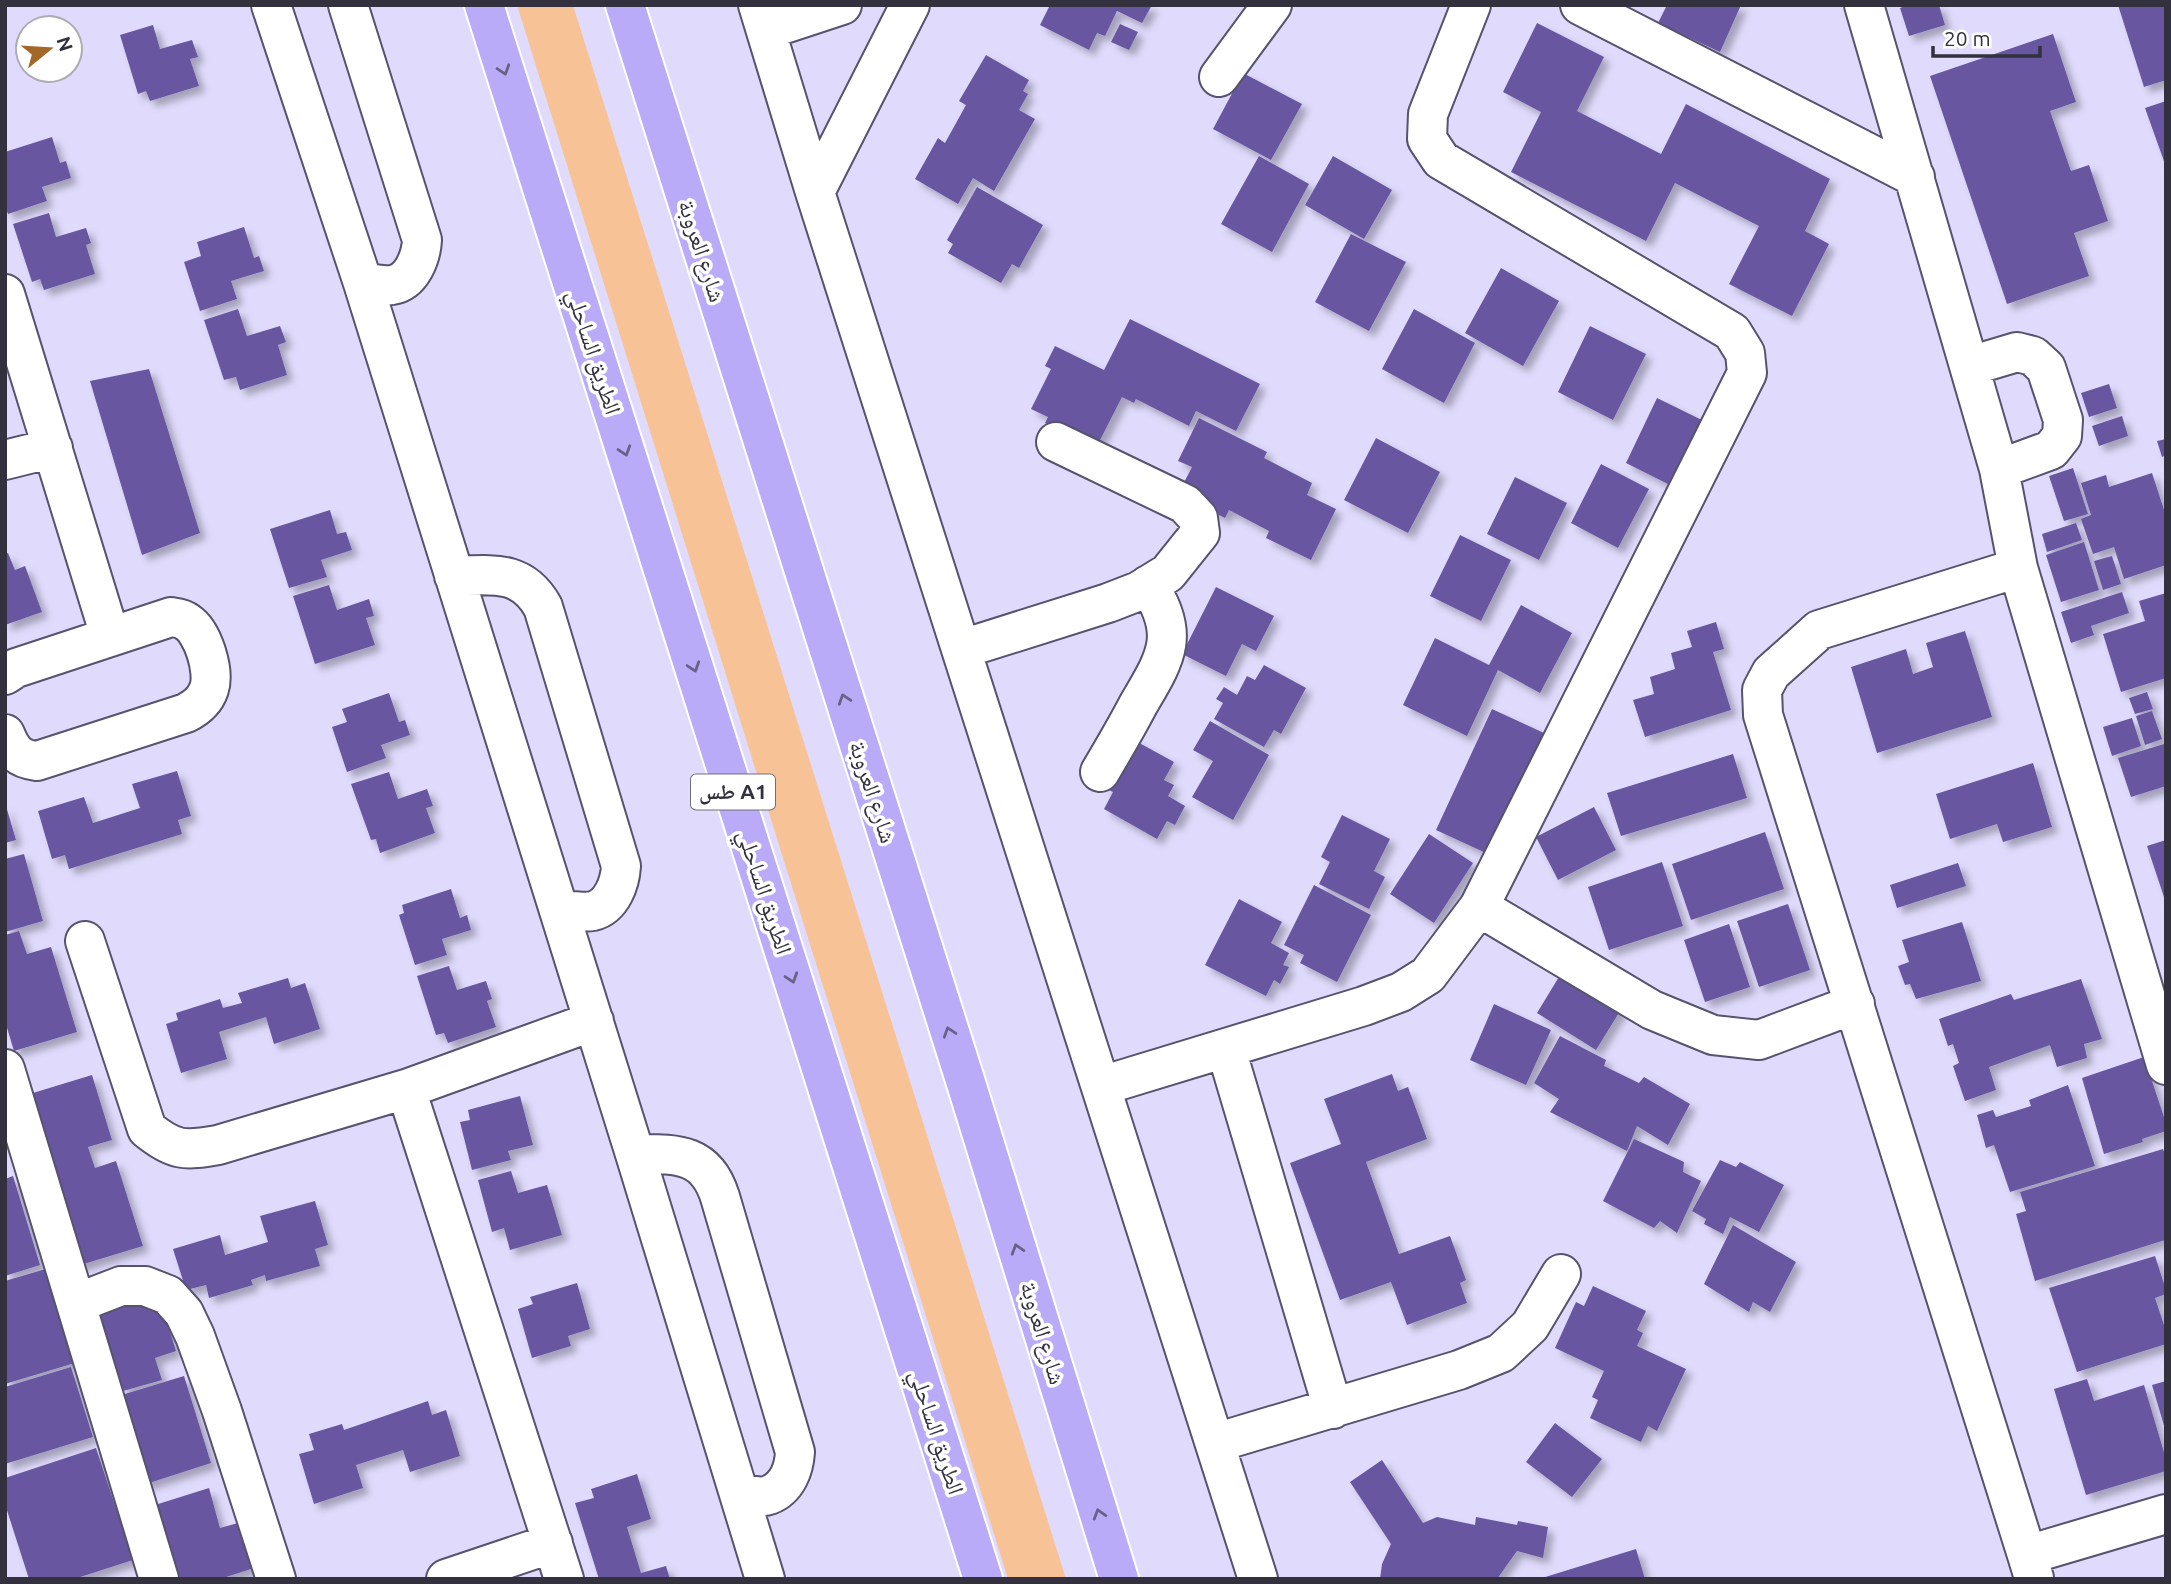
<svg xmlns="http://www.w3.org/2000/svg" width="2171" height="1584" font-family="Ubuntu,'Noto Naskh Arabic',sans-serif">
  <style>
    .green { fill: #f7c396 }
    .building { fill: #6857a1; filter: url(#shadow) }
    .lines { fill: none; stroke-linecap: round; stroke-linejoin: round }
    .minor-casing { stroke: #57526e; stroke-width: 42 }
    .highway-casing { stroke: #fff; stroke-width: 42 }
    .minor { stroke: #fff; stroke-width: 38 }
    .highway { stroke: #baabf9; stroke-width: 38 }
    .oneway { stroke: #696288 }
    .labels { text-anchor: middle; stroke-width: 7; stroke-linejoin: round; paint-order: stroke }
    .shield { fill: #fff; stroke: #706f77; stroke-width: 2 }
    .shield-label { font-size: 21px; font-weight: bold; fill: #33313d }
    .street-label { font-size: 23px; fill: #33313d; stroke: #fff }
  </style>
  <defs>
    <filter id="shadow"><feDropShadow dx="6" dy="6" stdDeviation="3.5" flood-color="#0004"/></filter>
  </defs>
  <rect width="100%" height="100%" fill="#e0dbfc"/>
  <path class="green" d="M517 5H573L1066 1579H1008Z"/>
  <path class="building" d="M1050 5H1152L1142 23 1117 11 1105 36 1097 33 1089 50 1040 25Z
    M1667 5H1741L1720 52 1658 23Z
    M1908 5H1939L1945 25 1909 36 1900 8Z
    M2118 5H2166V80L2144 87Z
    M1537 23 1604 57 1577 111 1661 154 1686 104 1830 179 1805 231 1829 244 1792 316 1729 284 1759 226 1675 183 1646 241 1511 172 1541 112 1503 92Z
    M1120 24 1138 32 1129 50 1111 42Z
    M153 25 160 49 192 40 198 57 190 59 199 86 150 101 146 91 138 94 120 35Z
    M2053 34 2076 102 2050 111 2071 171 2089 165 2108 221 2074 233 2089 276 2007 304 1930 76Z
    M986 55 1029 80 1023 91 1028 94 1019 110 1035 119 994 191 973 178 958 204 915 179 938 138 945 143 966 105 959 101Z
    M1243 73 1302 104 1271 160 1213 129Z
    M2166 101V164H2165L2145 108Z
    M52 137 60 163 66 161 71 178 42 187 47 201 8 214 5 206V152Z
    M1259 156 1309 184 1272 252 1221 224Z
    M1333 156 1392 190 1364 239 1305 205Z
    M977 187 1043 225 1019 268 1012 264 1001 283 948 253 953 244 947 240Z
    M49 213 56 237 86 228 91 243 86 245 95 274 44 290 40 279 32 282 13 224Z
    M244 227 254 258 259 256 264 271 231 281 237 299 200 311 184 262 201 256 197 242Z
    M1351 234 1406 262 1369 331 1315 302Z
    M1501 268 1559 301 1523 366 1465 333Z
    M238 309 247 336 280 326 286 342 278 345 287 375 240 390 236 377 224 380 204 320Z
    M1414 309 1475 343 1444 403 1382 369Z
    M1130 319 1260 384 1236 431 1196 411 1189 426 1136 399 1134 403 1122 397 1096 448 1045 423 1048 417 1031 409 1051 369 1045 366 1055 346 1104 370Z
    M1590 326 1646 354 1613 420 1558 392Z
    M149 369 200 533 142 555 90 381Z
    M2109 384 2117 408 2089 417 2081 393Z
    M1657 398 1710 424 1678 489 1626 463Z
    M2122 416 2128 436 2099 446 2092 426Z
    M1199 418 1267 452 1264 458 1312 483 1307 495 1336 509 1311 560 1266 538 1269 531 1229 510 1225 518 1178 494 1192 467 1178 461Z
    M1376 438 1440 472 1408 533 1344 500Z
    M2166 439V455L2162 457 2157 441Z
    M1601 464 1649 489 1618 548 1571 523Z
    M2073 468 2088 514 2064 521 2049 476Z
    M2152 473 2166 516V565L2124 579 2114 547 2093 554 2081 519 2091 515 2081 483 2106 475 2109 487Z
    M1515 477 1567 503 1539 560 1487 534Z
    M330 510 337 534 346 532 352 550 321 560 327 577 289 588 270 529Z
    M2076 523 2082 540 2047 552 2042 534Z
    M1460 535 1511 560 1481 621 1430 596Z
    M2084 542 2099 590 2061 602 2046 555Z
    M8 553 15 570 25 566 42 612 5 625V554Z
    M2112 556 2121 584 2103 590 2094 561Z
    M329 585 337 610 369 599 374 616 366 618 375 645 315 664 293 596Z
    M1216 587 1274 616 1256 651 1242 644 1226 676 1182 654Z
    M2122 592 2129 613 2091 626 2094 635 2071 643 2061 612Z
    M2166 593V678L2121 692 2103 634 2145 621 2139 601Z
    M1521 605 1572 633 1540 693 1498 670 1467 736 1403 705 1435 638 1489 665Z
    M1716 622 1724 649 1713 652 1731 710 1645 737 1633 700 1654 694 1650 677 1675 669 1671 653 1692 647 1687 631Z
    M1965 631 1992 717 1877 753 1851 667 1906 649 1913 674 1933 667 1926 643Z
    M1264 665 1306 688 1281 734 1274 730 1264 747 1214 719 1223 703 1216 699 1224 687 1237 695 1247 676 1255 680Z
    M2147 692 2153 709 2135 714 2129 698Z
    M389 693 399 722 405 720 410 735 381 745 386 758 347 772 332 727 347 722 342 709Z
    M1492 709 1544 733 1488 854 1436 830Z
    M2152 711 2162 739 2145 745 2136 716Z
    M2132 718 2141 746 2112 756 2103 727Z
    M1210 721 1269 755 1233 820 1192 797 1213 761 1193 750Z
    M1132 739 1174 762 1164 780 1174 785 1168 796 1185 806 1175 825 1167 821 1157 839 1104 809 1113 792 1105 788Z
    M2164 744 2166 750V786L2131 797 2118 758Z
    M1733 754 1747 798 1621 836 1607 793Z
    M2033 763 2052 827 2003 842 1997 824 1950 839 1936 794Z
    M177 771 191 816 178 820 182 834 69 869 65 855 52 859 38 811 84 797 93 823 140 808 132 784Z
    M389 772 398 799 427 789 433 806 426 808 435 833 380 853 376 839 371 840 351 784Z
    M6 806 16 840 5 843V807Z
    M1594 807 1616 850 1558 880 1536 837Z
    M1342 815 1390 839 1374 871 1385 877 1369 909 1319 884 1330 862 1321 857Z
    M1765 832 1784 889 1691 920 1672 864Z
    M1429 834 1473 863 1434 923 1390 894Z
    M2166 840V900H2165L2147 846Z
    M24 854 43 921 5 932V859Z
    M1662 862 1683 926 1609 950 1588 887Z
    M1958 863 1966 886 1897 908 1890 885Z
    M1314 885 1371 915 1337 982 1300 963 1304 955 1284 945Z
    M451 889 460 918 467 915 471 930 442 939 447 955 415 965 399 915 404 913 402 905Z
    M1239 899 1282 922 1271 943 1289 953 1283 965 1289 967 1280 984 1274 980 1266 996 1205 965Z
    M1788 904 1810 970 1759 987 1737 921Z
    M1962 922 1981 981 1916 999 1910 984 1905 985 1898 966 1909 962 1902 940Z
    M1729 924 1750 987 1705 1002 1684 940Z
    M19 931 27 954 51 947 77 1032 14 1051 5 1021V935Z
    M449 966 457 990 486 981 492 999 487 1001 496 1027 448 1043 444 1033 436 1035 417 976Z
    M1565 967 1625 1003 1596 1050 1537 1013Z
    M288 978 291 988 305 983 320 1029 274 1044 266 1017 219 1032 227 1059 181 1073 166 1024 178 1020 176 1013 220 999 223 1008 242 1003 238 993Z
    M2081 979 2102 1039 2084 1044 2087 1058 2057 1067 2050 1045 1989 1067 1996 1090 1965 1101 1953 1066 1959 1063 1953 1044 1948 1046 1939 1019 2011 994 2014 1000Z
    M1494 1004 1551 1030 1526 1085 1470 1060Z
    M1560 1036 1606 1060 1604 1066 1639 1083 1644 1077 1690 1104 1668 1145 1637 1126 1627 1151 1550 1112 1559 1099 1534 1083Z
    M2144 1057 2166 1123V1131L2142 1139 2143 1142 2104 1154 2082 1078Z
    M1392 1074 1398 1091 1408 1087 1427 1139 1366 1162 1399 1254 1450 1236 1466 1280 1460 1283 1467 1303 1407 1325 1391 1282 1340 1300 1290 1163 1341 1144 1324 1099Z
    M92 1075 112 1140 88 1147 95 1168 116 1161 143 1246 77 1266 23 1096Z
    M2068 1085 2095 1166 2010 1192 1994 1145 1986 1148 1977 1115 1993 1110 1996 1117 2031 1106 2029 1100Z
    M520 1096 533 1145 508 1151 511 1160 472 1170 460 1122 470 1120 468 1110Z
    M1634 1139 1684 1162 1683 1172 1701 1181 1677 1233 1660 1221 1654 1228 1603 1201Z
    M2163 1149 2166 1157 2165 1240 2035 1281 2016 1214 2026 1211 2020 1192Z
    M1720 1160 1736 1167 1740 1162 1784 1185 1759 1232 1730 1217 1723 1234 1704 1224 1706 1219 1692 1211Z
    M511 1171 518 1193 547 1185 562 1235 510 1250 504 1228 492 1232 478 1180Z
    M13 1176 40 1265 5 1276V1179Z
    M315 1201 328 1245 315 1249 320 1266 266 1281 265 1275 251 1280 253 1285 209 1298 206 1285 186 1290 173 1249 220 1235 225 1255 268 1242 260 1216Z
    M1733 1225 1796 1262 1770 1312 1753 1302 1749 1312 1704 1284Z
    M2155 1256 2166 1290V1294L2155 1298 2166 1331V1344L2077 1372 2049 1288Z
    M49 1268 78 1362 5 1384V1281Z
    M577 1283 590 1329 568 1336 571 1346 532 1358 518 1309 533 1304 530 1297Z
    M1593 1286 1646 1311 1637 1330 1643 1333 1637 1346 1686 1369 1657 1431 1648 1426 1641 1442 1590 1418 1598 1400 1592 1397 1604 1371 1555 1348 1576 1302 1584 1306Z
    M159 1296 176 1351 155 1358 162 1380 123 1391 99 1313Z
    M71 1367 93 1437 5 1464V1387Z
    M184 1376 211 1463 143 1485 115 1397Z
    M2087 1379 2094 1401 2144 1385 2166 1459V1471L2086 1495 2054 1389Z
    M2166 1381V1429H2165L2152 1385Z
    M428 1401 432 1415 446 1410 460 1456 410 1472 403 1450 356 1465 363 1488 314 1504 299 1454 314 1450 309 1434 342 1424 344 1430Z
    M1555 1423 1602 1459 1572 1497 1526 1462Z
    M96 1448 133 1560 74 1579H29L5 1504V1478Z
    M1382 1460 1423 1523 1437 1517 1475 1525 1476 1517 1517 1525 1518 1521 1548 1527 1543 1558 1517 1551 1497 1579H1380L1382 1564 1391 1544 1350 1482Z
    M637 1474 651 1519 627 1527 641 1573 666 1566 670 1579H599L575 1503 594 1498 591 1489Z
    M209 1488 220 1528 238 1523 251 1569 226 1577V1579H177L155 1505Z
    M1636 1549 1645 1579H1542V1578Z"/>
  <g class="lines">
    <g class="minor-casing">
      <path id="minor" d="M271 5 363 283 635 1154 765 1579
        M348 5 422 240C421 257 412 282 392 285 383 286 372 283 363 283
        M758 5 815 192 1258 1579
        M1580 5 1915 177
        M1864 5 1999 469 2018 568 2166 1065
        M766 30 842 5
        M1219 77 1272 5
        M815 192 910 5
        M5 294 110 636
        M1970 366 2017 352 2033 356 2046 368 2063 420 2062 436 2051 450 1999 469
        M5 460 53 448
        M2018 568 1819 630 1771 673 1762 690 1763 715 2027 1555
        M454 576C492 575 522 569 543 607L621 866C620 883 612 906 593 911 583 913 569 910 559 910
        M962 649 1108 603 1139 591 1168 573 1200 533 1198 518 1185 504 1056 442
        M5 675 16 668 171 617C177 618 182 618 187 622 203 632 215 671 209 689 205 701 196 708 186 713L37 761C18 759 12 751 5 734
        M1100 772C1113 750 1126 728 1138 705 1165 659 1182 635 1148 585
        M1479 907 1652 1010 1713 1035 1759 1040 1855 1004
        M85 941 147 1129C174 1151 184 1151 218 1145L406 1089 594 1021
        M1226 1049 1333 1409
        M5 1069 159 1579
        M1101 1086 1364 1006 1401 992 1428 975 1479 907 1747 373 1745 353 1732 332 1441 160 1427 139 1428 114 1471 5
        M406 1089 564 1579
        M635 1154C676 1154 706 1152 720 1197L795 1452C794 1469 787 1488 769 1495 761 1498 749 1495 740 1494
        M77 1303 121 1286H145L168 1295 184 1313 195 1336 222 1411 276 1579
        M1215 1443 1459 1370 1501 1353 1530 1326 1561 1274
        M2034 1578 2027 1555 2166 1514
        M446 1579 553 1543"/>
    </g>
    <g class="highway-casing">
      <path id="highway" d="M484 5 983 1579
        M625 5 966 1083 1119 1579"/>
    </g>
    <use href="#minor" class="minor"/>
    <use href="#highway" class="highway"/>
  </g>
  <defs><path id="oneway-chevron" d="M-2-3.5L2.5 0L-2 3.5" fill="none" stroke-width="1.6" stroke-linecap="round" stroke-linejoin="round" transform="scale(1.75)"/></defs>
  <g class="oneway">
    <use href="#oneway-chevron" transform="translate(504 70) rotate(72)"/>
    <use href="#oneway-chevron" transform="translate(625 451) rotate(72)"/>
    <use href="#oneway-chevron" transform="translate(694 667) rotate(72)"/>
    <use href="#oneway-chevron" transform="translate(844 699) rotate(-108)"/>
    <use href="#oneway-chevron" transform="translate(792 978) rotate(72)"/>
    <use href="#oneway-chevron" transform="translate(949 1032) rotate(-108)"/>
    <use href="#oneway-chevron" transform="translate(1017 1249) rotate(-107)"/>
    <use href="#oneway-chevron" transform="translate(1099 1514) rotate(-107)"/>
  </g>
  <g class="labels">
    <rect class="shield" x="691" y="774.5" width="84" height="35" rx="5"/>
    <g class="shield-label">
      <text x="733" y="799">طس A1</text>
    </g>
    <g class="street-label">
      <text transform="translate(702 251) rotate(72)" y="8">شارع العروبة</text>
      <text transform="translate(594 352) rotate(72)" y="8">الطريق الساحلي</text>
      <text transform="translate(873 792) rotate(72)" y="8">شارع العروبة</text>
      <text transform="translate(765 892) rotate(72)" y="8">الطريق الساحلي</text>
      <text transform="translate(1043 1333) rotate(73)" y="8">شارع العروبة</text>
      <text transform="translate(937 1432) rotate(72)" y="8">الطريق الساحلي</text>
    </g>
  </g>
  <rect width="2171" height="1584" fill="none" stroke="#33313d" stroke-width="14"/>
  <g transform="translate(49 49) rotate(72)"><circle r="33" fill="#ffffff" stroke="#adadb1" stroke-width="2"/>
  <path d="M0-5L12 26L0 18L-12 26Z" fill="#a4672a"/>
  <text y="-10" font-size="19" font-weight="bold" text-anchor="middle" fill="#33313d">N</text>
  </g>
  <path d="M1933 46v10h107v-10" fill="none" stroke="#33313d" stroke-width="3.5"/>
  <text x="1944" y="46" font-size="21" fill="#33313d" stroke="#ffffff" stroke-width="5" paint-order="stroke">20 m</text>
</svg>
